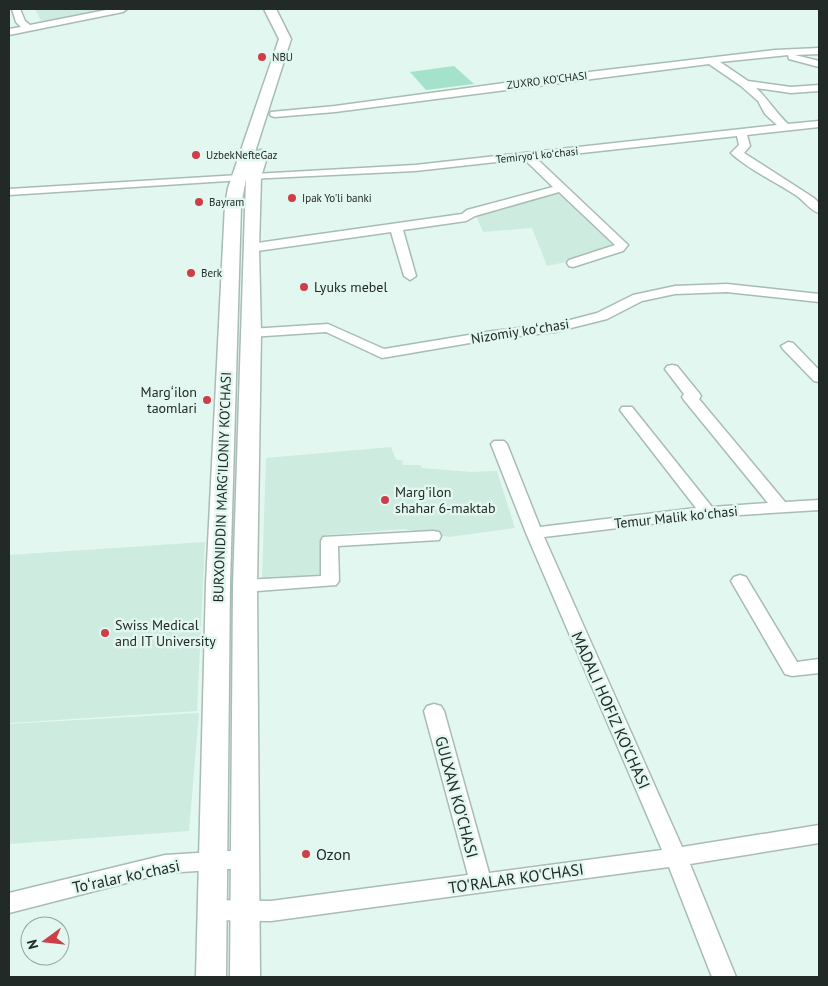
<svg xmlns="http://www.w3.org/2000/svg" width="828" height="986" font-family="'PT Sans',sans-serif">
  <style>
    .built { fill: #ceebe0 }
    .green { fill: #a4e2cc }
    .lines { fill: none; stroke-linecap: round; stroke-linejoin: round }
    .minor-casing { stroke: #a8bcb4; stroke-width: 3 }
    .major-casing { stroke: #a8bcb4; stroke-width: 3 }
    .minor { fill: #fff; fill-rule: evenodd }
    .major { fill: #fff; fill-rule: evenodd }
    .poi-dot { fill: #ce3e4a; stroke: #e2f7ef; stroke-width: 2 }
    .labels { text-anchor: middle; stroke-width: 5; stroke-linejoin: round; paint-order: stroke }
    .far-poi-label { font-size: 11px; fill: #222a27; stroke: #e2f7ef; text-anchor: start }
    .far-street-label { font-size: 11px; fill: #222a27; stroke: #e2f7ef }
    .poi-label { font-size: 14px; fill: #222a27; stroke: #e2f7ef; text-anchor: start }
    .street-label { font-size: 14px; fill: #222a27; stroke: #e2f7ef }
    .near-street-label { font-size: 16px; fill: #222a27; stroke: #e2f7ef }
    .near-poi-label { font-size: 16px; fill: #222a27; stroke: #e2f7ef; text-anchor: start }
  </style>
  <rect width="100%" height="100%" fill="#e2f7ef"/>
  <path class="built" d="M35 9H111L41 21Z
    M561 190 602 225 613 248 590 257 547 266 532 228 483 232 475 213Z
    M391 447 396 460H402L403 465H420L422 468 471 472 497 471 515 528 449 537 404 529 325 535 326 577 262 580 266 458Z
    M205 542 197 711 9 723V555Z
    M199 713 189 831 9 844V724Z"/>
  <path class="green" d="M454 66 474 84 426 90 410 72Z"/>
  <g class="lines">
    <g class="minor-casing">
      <path id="minor" d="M12 9H20L25 21 30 25 111 9H127L123 12 9 35V29L21 27 16 22Z
        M819 48V54L795 55 819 61V67L789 59 788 55 720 62 748 81 791 87 819 85V91L791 93 756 88C768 99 776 113 788 124L819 121V127L747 135 750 146 744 153 814 198 819 203V213C811 211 804 201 797 196 776 182 753 172 733 155L731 153 739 145 737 136 536 158 628 245 623 251 573 267 569 266 567 263 569 260 615 245 559 192 475 216 466 221 403 230 416 276 410 280 404 276 391 232 251 252 245 248 251 244 278 240 462 214 467 210 553 187 524 159 415 171 250 179 248 177 254 174 415 165 777 125 765 114 758 101 741 86 709 64 335 112 275 117 271 116 270 114 271 112 335 106 564 75 775 50Z
        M239 175 243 176 245 178 243 180 9 195V189Z
        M727 284 819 294V302L727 292 675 294 642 301 607 319 555 332 493 339 382 358 326 332 252 337 245 333 252 329 328 324 384 349 493 331 555 324 597 313 633 295 675 286Z
        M788 342 793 343 819 370V382L814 381 783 349 781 346Z
        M672 365 677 366 699 393 701 396 699 399 785 502 819 500V510L708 517 544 537 682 847 819 825V843L690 864 736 977H712L669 867 271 921 211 920 203 917 200 910 203 903 211 900 271 901 468 875 424 711 427 706 434 704 441 706 444 711 489 873 662 850 526 533 491 444 494 441H504L507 444 540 527 696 508 620 410 622 407H632L712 507 768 503 684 400 682 397 684 394 665 369 667 366Z
        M433 531 439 532 441 536 439 540 338 546 339 581 336 585 245 592 239 590 236 586 239 582 245 580 321 576V541L323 537Z
        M740 575 746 577 797 662 819 659V673L792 676 785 674 731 581 734 577Z
        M245 850 253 853 256 859 253 865 245 868 165 873 9 913V893L165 855Z"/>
    </g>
    <g class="major-casing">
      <path id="major" d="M264 9H276L291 39 255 152 261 150 266 151 268 154 261 177 259 248 261 333 257 586 260 977H230L233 586 246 179 241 205 230 583 226 977H196L206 583 225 205 228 188 279 39Z"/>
    </g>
    <use href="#minor" class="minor"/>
    <use href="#major" class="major"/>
  </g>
  <g class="poi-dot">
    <circle cx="262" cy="57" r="5"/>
    <circle cx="196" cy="155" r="5"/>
    <circle cx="292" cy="198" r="5"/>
    <circle cx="199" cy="202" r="5"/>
    <circle cx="191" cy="273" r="5"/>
    <circle cx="304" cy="287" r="5"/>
    <circle cx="207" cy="400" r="5"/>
    <circle cx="385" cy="500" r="5"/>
    <circle cx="105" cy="633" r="5"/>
    <circle cx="306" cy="854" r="5"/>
  </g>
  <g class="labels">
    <g class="far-poi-label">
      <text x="272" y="61">NBU</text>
      <text x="206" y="159">UzbekNefteGaz</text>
      <text x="302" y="202">Ipak Yo'li banki</text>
      <text x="209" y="206">Bayram</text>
      <text x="201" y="277">Berk</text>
    </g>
    <g class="far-street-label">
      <text transform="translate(547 80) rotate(-7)" y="4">ZUXRO KO'CHASI</text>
      <text transform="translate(537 155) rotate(-6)" y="4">Temiryoʻl koʻchasi</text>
    </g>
    <g class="poi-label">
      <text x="314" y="292">Lyuks mebel</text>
      <text x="197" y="397" text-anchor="end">Margʻilon<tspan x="197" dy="16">taomlari</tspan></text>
      <text x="395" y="497">Marg'ilon<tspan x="395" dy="16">shahar 6-maktab</tspan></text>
      <text x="115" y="630">Swiss Medical<tspan x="115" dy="16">and IT University</tspan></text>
    </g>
    <g class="street-label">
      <text transform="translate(520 331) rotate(-9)" y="5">Nizomiy koʻchasi</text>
      <text transform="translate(222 487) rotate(-88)" y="5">BURXONIDDIN MARG’ILONIY KO’CHASI</text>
      <text transform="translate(676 517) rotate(-6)" y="5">Temur Malik koʻchasi</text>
    </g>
    <g class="near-street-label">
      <text transform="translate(611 710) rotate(66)" y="6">MADALI HOFIZ KO'CHASI</text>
      <text transform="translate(457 797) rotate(75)" y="6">GULXAN KO'CHASI</text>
      <text transform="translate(126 876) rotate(-12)" y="6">Toʻralar koʻchasi</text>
      <text transform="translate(516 878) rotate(-8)" y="6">TO'RALAR KO'CHASI</text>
    </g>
    <g class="near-poi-label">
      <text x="316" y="860">Ozon</text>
    </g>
  </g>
  <rect width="828" height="986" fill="none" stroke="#222a27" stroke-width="20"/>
  <g transform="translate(45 941) rotate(255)"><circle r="24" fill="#e2f7ef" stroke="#95a59f"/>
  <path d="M0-4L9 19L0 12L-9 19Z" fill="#ce3e4a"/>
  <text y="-8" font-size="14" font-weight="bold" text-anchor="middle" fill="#222a27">N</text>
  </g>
</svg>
